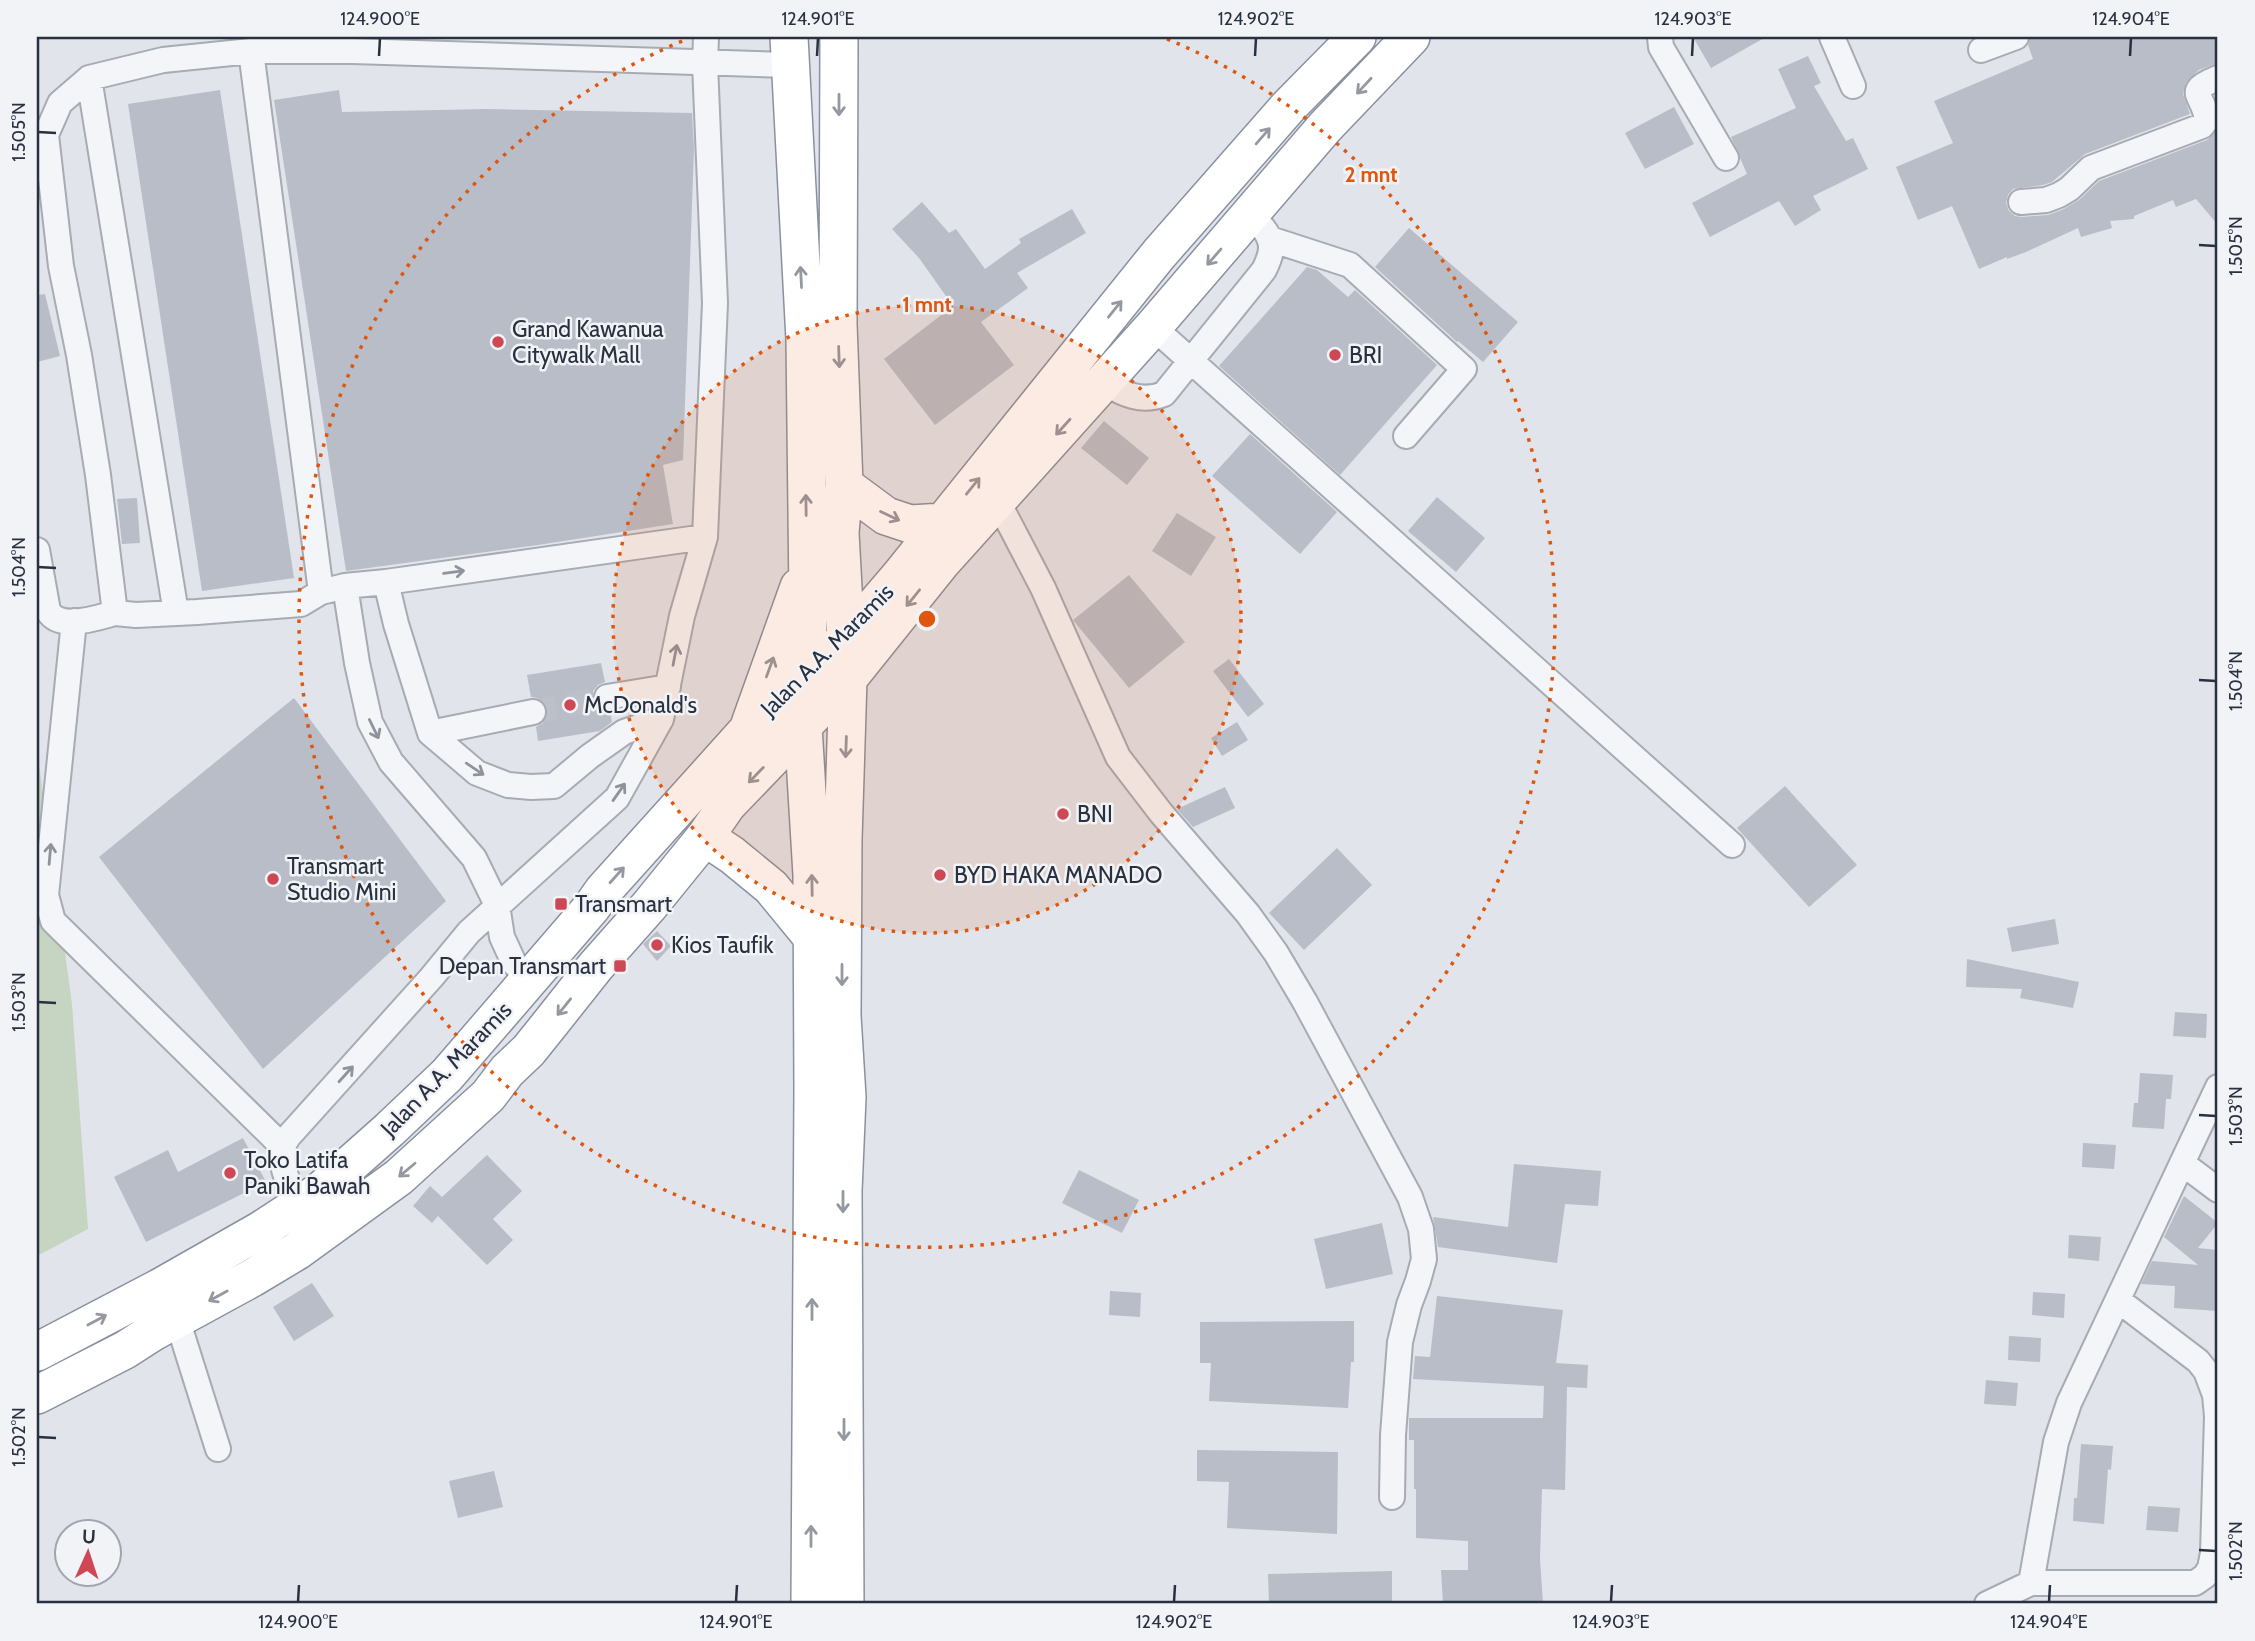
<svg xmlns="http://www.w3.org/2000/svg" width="2255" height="1641" font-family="Cabin,sans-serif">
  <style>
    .green { fill: #c6d4c2 }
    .building { fill: #b8bdc7 }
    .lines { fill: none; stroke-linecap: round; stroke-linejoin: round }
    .minor-tunnel { stroke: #bcc0c8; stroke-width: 24; stroke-dasharray: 24 12; stroke-linecap: butt }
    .minor-casing { stroke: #a6abb4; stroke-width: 28 }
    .highway-casing { stroke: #8991a0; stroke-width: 40 }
    .minor { stroke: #f4f5f8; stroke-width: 24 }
    .highway { stroke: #fff; stroke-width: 37 }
    .oneway { stroke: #9498a0 }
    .oneway2 { stroke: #8e939c }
    .ticks { fill: none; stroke: #293141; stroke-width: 2.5 }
    .ring { fill: none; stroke: #de570f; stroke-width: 3.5; stroke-dasharray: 3.5 7 }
    .poi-dot { fill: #ce4755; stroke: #f1f3f7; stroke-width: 2.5 }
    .labels { text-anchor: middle; stroke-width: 5; stroke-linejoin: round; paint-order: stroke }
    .poi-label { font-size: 23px; fill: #293141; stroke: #f1f3f7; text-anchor: start }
    .street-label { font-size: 23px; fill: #293141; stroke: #f1f3f7 }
    .centre { fill: #de570f; stroke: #f1f3f7; stroke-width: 3.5 }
    .ring-label { font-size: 21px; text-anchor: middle; font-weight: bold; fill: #de570f; stroke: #f1f3f7; stroke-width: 5; stroke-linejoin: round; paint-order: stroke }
    .neatline { fill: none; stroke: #293141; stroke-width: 2.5 }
    .ticks-label { font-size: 18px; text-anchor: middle; fill: #293141 }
  </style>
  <rect width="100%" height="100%" fill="#e1e4ea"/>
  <path class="green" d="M37 750 72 1004 88 1229 37 1256Z"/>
  <path class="building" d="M1693 37H1766L1711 68Z
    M2030 37H2218V63L2199 70 2186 82 2183 94 2190 114 2085 154 2052 182 2043 185 2013 189 2008 195 2006 203 2009 211 2015 216 2022 217 2048 215 2064 209 2079 200 2099 181 2207 140 2218 129V225L2196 199 2176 207 2173 200 2134 216V219L2110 221 2112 228 2081 237 2078 228 2026 252 2007 259V257L1979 269 1952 206 1918 220 1896 167 1953 143 1934 101 2033 59 2028 45Z
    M1808 56 1821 83 1814 86 1846 141 1853 138 1868 169 1813 196 1821 210 1795 226 1779 201 1710 237 1692 203 1747 174 1731 137 1796 108 1778 69Z
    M220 90 294 578 202 591 128 104Z
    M339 90 342 112 487 109 692 113 694 148 683 460 663 465 673 524 538 545 346 571 274 100Z
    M1674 107 1694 144 1645 169 1625 133Z
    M922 202 949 233 956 229 985 269 1021 243 1019 239 1072 209 1086 233 1017 273 1028 288 981 322 1014 365 935 425 884 359 953 306 919 258 892 229Z
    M1409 228 1518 322 1483 362 1458 341 1457 342 1375 267Z
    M1307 267 1317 270 1348 297 1355 290 1437 365 1340 475 1219 366Z
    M45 294 60 356 37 362V295Z
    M1104 421 1149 458 1127 485 1081 448Z
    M1250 434 1337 512 1300 554 1212 476Z
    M1437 497 1485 538 1456 572 1408 531Z
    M137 498 140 543 122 544 117 499Z
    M1177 513 1216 537 1191 576 1152 551Z
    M1129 575 1185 642 1129 688 1073 620Z
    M1229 659 1264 704 1248 717 1213 671Z
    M601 663 605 682 598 685 593 691V700L595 706 601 711 610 712 612 722 600 731 538 741 536 727 543 723 547 716 548 710 544 702 537 698 531 697 527 675Z
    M294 698 446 901 263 1069 99 857Z
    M1237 722 1248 740 1222 756 1211 738Z
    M1785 786 1857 865 1809 907 1737 828Z
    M1225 787 1235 808 1193 827 1177 809Z
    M1337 848 1372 885 1304 950 1269 913Z
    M2055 919 2059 944 2012 952 2007 928Z
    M657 931 671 946 657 961 643 944Z
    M1967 959 2079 982 2073 1008 2020 998 2022 989 1966 987Z
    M2175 1012 2207 1014 2206 1038 2173 1036Z
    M2140 1073 2173 1075 2171 1099H2166L2164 1129 2132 1127 2134 1103H2138Z
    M243 1138 266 1182 146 1242 114 1177 168 1150 178 1172Z
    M2083 1143 2116 1145 2114 1169 2082 1167Z
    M487 1155 522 1191 493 1219 513 1240 487 1265 438 1216 432 1223 413 1206 430 1186 442 1197Z
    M1514 1164 1601 1171 1598 1206 1565 1204 1557 1263 1438 1247 1433 1217 1508 1227Z
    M1079 1170 1139 1200 1122 1233 1062 1203Z
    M2184 1196 2218 1223 2198 1248 2218 1250V1311L2174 1308 2175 1286 2141 1284 2152 1261 2198 1265 2164 1237Z
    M1382 1223 1393 1274 1326 1289 1314 1239Z
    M2069 1235 2101 1237 2099 1261 2068 1258Z
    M312 1283 334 1316 294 1341 273 1307Z
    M1110 1291 1141 1293 1140 1317 1109 1315Z
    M2033 1292 2065 1294 2064 1318 2032 1315Z
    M1437 1296 1563 1310 1556 1363 1588 1365 1587 1388 1567 1387 1565 1490 1542 1489 1540 1559 1543 1604H1443L1441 1570H1468V1541L1416 1538V1489H1414V1440H1409V1418H1543L1544 1386 1413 1379 1415 1356 1430 1357Z
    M1354 1321V1362H1351L1348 1408 1209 1401 1211 1363H1200V1322Z
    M2009 1336 2041 1338 2040 1362 2008 1360Z
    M1986 1380 2018 1383 2016 1406 1984 1404Z
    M2081 1444 2113 1446 2111 1470 2108 1469 2104 1524 2073 1521 2074 1498H2077Z
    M1197 1450 1338 1452 1337 1534 1227 1528 1229 1482 1197 1481Z
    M494 1471 503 1507 458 1518 449 1481Z
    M2148 1506 2180 1508 2178 1532 2146 1530Z
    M1392 1571V1603L1269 1604 1268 1574Z"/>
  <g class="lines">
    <path class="minor-tunnel" d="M533 712 607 697"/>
    <g class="minor-casing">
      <path id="minor" d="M1660 37 1661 47 1726 158
        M1832 37 1853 86
        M1981 50 2016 37
        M251 51 321 592
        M89 78 176 613
        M2021 202 2046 200 2059 195 2069 189 2091 168 2202 126 2207 119C2203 93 2183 92 2218 78
        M1270 239 1350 265 1464 369 1406 436
        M1153 327 1732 845
        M1104 382C1122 394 1142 403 1164 394L1264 270C1272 254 1275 243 1263 228
        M997 500 1043 588 1118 757 1161 813 1248 914 1276 953 1305 1002 1410 1197 1421 1229 1424 1259 1418 1281 1409 1305 1400 1342 1393 1435 1392 1497
        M37 550 48 611C60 631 96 618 115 613
        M386 582 705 537
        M345 586 386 582 396 624 430 733 477 773 508 785 531 787 554 786 590 756 624 732 661 719 682 616 705 537 715 303 705 64 706 37
        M74 621 46 895 53 921 282 1146
        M607 697 668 687
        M430 733 533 712
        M529 979 514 963 502 937 497 905 474 858 391 762 370 722 357 663 345 586 321 592 301 604 197 612 136 615 115 613 98 475 79 355 61 266 46 135 60 103 89 78 163 60 251 51H353L789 65
        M2182 1163 2218 1190
        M298 1205C289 1184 274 1158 288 1137L431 978 469 932 617 798 661 719
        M177 1319 218 1449
        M2031 1583 2056 1442 2069 1403 2218 1087
        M1987 1604 2031 1583H2195L2205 1576 2210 1568 2213 1553 2217 1416 2215 1395 2206 1371 2198 1361 2118 1300"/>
    </g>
    <g class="highway-casing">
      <path id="highway" d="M789 37 805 340 808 598 807 671 803 726 812 875 813 1090 810 1604
        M839 37 838 324 844 485 840 533 848 679 843 840 842 1016 847 1097 843 1191 845 1604
        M844 485 886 516 910 524 944 522
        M750 724 799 587
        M705 837 732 855 771 887 812 937
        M37 1352 159 1288 261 1230 319 1192 389 1130 447 1075 591 908 603 891 747 731 807 671 846 639 899 577 1159 254 1289 106 1357 37
        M37 1395 125 1350 153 1332 252 1278 297 1251 399 1177 488 1096 507 1071 529 1050 553 1020 595 967 649 906 705 837 727 805 848 679 941 563 1153 327 1325 127 1411 37"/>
    </g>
    <use href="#minor" class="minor"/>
    <use href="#highway" class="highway"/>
  </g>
  <defs><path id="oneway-shaft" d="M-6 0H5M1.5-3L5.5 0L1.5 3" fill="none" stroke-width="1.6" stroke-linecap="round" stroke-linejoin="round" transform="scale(1.75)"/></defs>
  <g class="oneway">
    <use href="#oneway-shaft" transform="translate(1364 86) rotate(133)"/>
    <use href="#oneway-shaft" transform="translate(839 105) rotate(90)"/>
    <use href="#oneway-shaft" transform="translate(1263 136) rotate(-49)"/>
    <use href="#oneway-shaft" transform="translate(1214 257) rotate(131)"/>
    <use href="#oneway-shaft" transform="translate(801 277) rotate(-93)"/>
    <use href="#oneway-shaft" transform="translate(1115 309) rotate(-51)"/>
    <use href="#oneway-shaft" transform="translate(839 357) rotate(88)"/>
    <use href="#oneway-shaft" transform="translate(1063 427) rotate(132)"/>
    <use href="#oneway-shaft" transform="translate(973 486) rotate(-51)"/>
    <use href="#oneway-shaft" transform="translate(806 505) rotate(-91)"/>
    <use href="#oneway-shaft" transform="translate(890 516) rotate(25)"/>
    <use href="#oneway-shaft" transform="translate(913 598) rotate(129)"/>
    <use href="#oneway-shaft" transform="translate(770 667) rotate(-70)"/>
    <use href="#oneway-shaft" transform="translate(846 747) rotate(92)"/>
    <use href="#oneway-shaft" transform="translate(756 775) rotate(134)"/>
    <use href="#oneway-shaft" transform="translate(617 875) rotate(-48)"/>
    <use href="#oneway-shaft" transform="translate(812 885) rotate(-91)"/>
    <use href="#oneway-shaft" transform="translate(842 975) rotate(90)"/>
    <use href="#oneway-shaft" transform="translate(564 1007) rotate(129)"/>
    <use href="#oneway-shaft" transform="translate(407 1170) rotate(140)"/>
    <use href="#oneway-shaft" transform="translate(843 1202) rotate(90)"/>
    <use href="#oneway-shaft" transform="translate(218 1296) rotate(151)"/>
    <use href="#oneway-shaft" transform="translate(812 1309) rotate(-90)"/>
    <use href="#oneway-shaft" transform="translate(97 1320) rotate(-28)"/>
    <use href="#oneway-shaft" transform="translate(844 1430) rotate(90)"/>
    <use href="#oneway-shaft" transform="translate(811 1536) rotate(-90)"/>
  </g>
  <g class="oneway2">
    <use href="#oneway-shaft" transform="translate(454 572) rotate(-8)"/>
    <use href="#oneway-shaft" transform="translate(675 655) rotate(-79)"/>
    <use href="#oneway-shaft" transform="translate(374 729) rotate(64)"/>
    <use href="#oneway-shaft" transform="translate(475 769) rotate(34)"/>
    <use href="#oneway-shaft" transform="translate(619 792) rotate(-55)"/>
    <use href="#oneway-shaft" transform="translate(50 854) rotate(-85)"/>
    <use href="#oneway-shaft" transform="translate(346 1074) rotate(-48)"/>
  </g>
  <path class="ticks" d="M379 56 380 38M817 56 818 38M1255 56 1256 38M1692 56 1693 38M2130 56 2131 38M38 132 56 133M2199 245 2216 246M38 567 56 568M2199 680 2216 681M38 1002 56 1003M2199 1115 2216 1116M38 1437 56 1438M2199 1550 2216 1551M298 1602 299 1585M736 1602 737 1585M1174 1602 1175 1585M1611 1602 1612 1585M2049 1602 2050 1585"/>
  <circle cx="927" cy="619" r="314" fill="#de570f" fill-opacity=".12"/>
  <g class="ring">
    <circle cx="927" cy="619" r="314"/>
    <path d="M1167 39A628 628 0 1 1 687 39"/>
  </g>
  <g class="poi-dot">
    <circle cx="498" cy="342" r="7"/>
    <circle cx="1335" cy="355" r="7"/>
    <circle cx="570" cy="705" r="7"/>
    <circle cx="1063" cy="814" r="7"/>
    <circle cx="940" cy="875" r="7"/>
    <circle cx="273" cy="879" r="7"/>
    <rect x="554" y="897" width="14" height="14" rx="3.5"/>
    <circle cx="657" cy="945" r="7"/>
    <rect x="613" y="959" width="14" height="14" rx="3.5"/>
    <circle cx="230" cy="1173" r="7"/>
  </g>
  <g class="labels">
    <g class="poi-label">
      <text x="512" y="337">Grand Kawanua<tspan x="512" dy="26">Citywalk Mall</tspan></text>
      <text x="1349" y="363">BRI</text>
      <text x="584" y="713">McDonald's</text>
      <text x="1077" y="822">BNI</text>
      <text x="287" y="874">Transmart<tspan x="287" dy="26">Studio Mini</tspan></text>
      <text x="954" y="883">BYD HAKA MANADO</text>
      <text x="575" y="912">Transmart</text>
      <text x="671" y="953">Kios Taufik</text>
      <text x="606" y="974" text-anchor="end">Depan Transmart</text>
      <text x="244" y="1168">Toko Latifa<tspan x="244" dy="26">Paniki Bawah</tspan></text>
    </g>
    <g class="street-label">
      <text transform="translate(827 650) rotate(-45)" y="8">Jalan A.A. Maramis</text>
      <text transform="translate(446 1069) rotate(-46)" y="8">Jalan A.A. Maramis</text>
    </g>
  </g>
  <circle cx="927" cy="619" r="10" class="centre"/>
  <g class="ring-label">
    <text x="1371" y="182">2 mnt</text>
    <text x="927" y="312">1 mnt</text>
  </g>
  <rect width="2255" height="1641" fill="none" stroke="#f1f3f7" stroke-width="77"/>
  <g transform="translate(88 1553) rotate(3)"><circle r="33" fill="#f1f3f7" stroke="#a1a5ae" stroke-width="2"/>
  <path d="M0-5L12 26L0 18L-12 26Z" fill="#ce4755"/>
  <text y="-10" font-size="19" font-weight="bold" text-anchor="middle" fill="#293141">U</text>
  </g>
  <rect x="38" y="38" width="2178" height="1564" class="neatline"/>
  <g class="ticks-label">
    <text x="380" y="25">124.900°E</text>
    <text x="818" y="25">124.901°E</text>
    <text x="1256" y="25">124.902°E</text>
    <text x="1693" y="25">124.903°E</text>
    <text x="2131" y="25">124.904°E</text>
    <text transform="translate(19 132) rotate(-90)" y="6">1.505°N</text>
    <text transform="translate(2236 246) rotate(-90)" y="6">1.505°N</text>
    <text transform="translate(19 567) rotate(-90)" y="6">1.504°N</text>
    <text transform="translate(2236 681) rotate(-90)" y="6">1.504°N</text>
    <text transform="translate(19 1002) rotate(-90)" y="6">1.503°N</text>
    <text transform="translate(2236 1116) rotate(-90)" y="6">1.503°N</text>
    <text transform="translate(19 1437) rotate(-90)" y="6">1.502°N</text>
    <text transform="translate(2236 1551) rotate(-90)" y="6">1.502°N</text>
    <text x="298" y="1628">124.900°E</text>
    <text x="736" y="1628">124.901°E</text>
    <text x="1174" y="1628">124.902°E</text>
    <text x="1611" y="1628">124.903°E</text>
    <text x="2049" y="1628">124.904°E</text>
  </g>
</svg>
